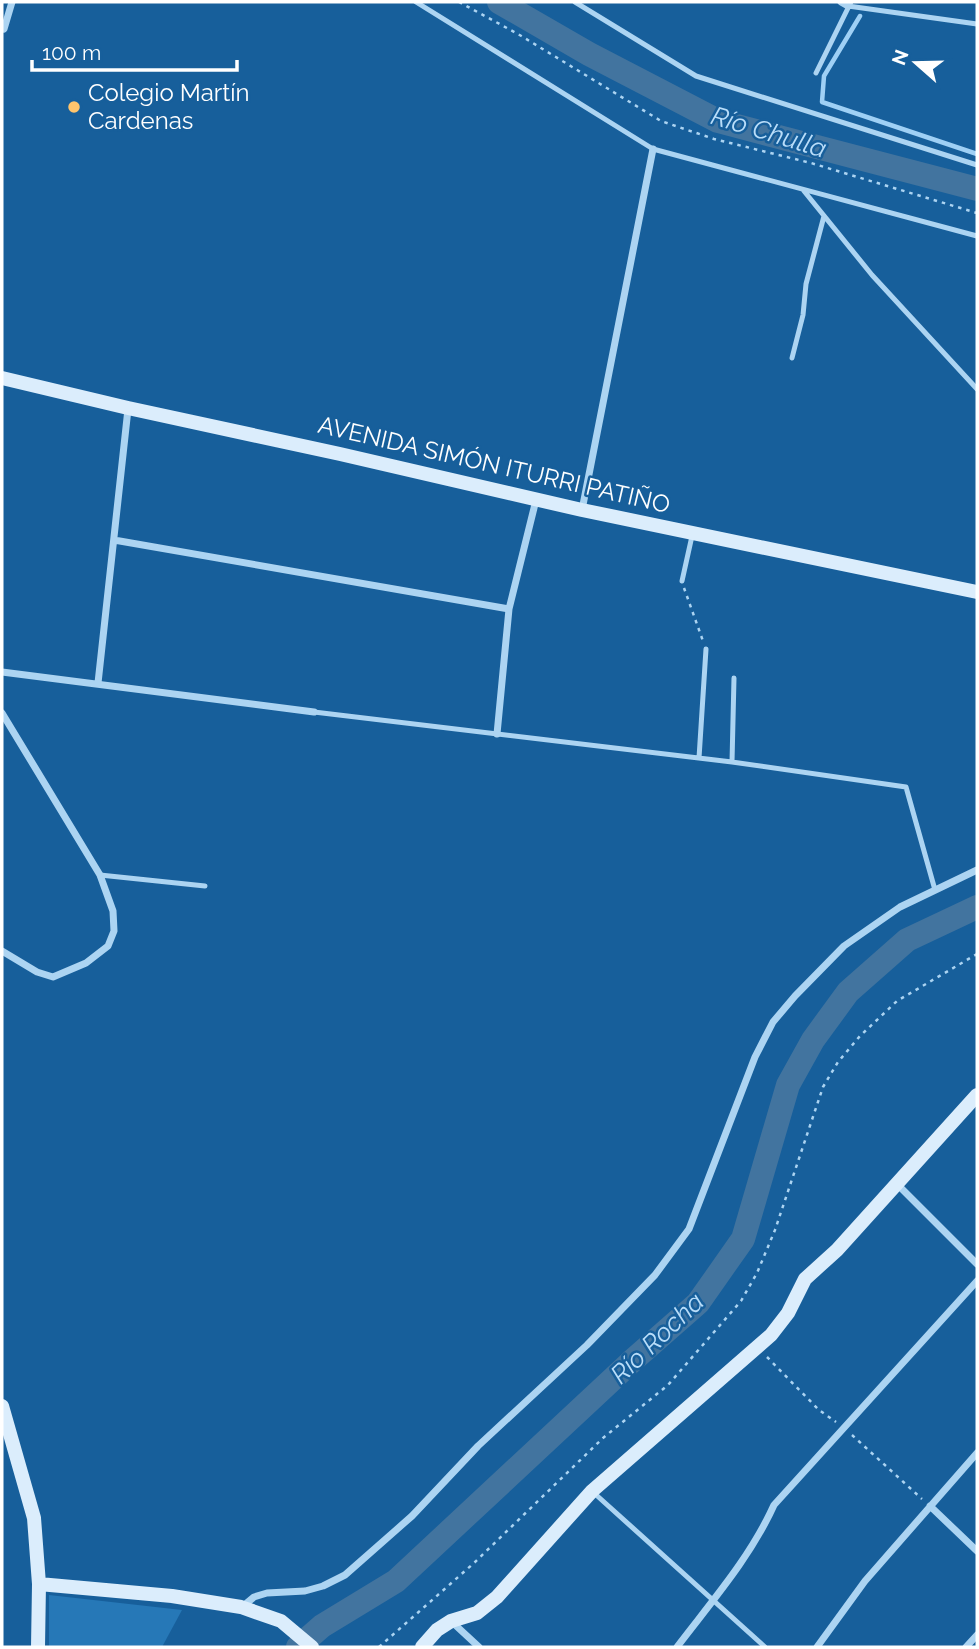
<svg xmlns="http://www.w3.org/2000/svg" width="979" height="1649" font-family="Raleway,sans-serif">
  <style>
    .green { fill: #2678b7 }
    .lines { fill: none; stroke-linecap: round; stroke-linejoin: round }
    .stream { stroke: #9fd0f5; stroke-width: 4.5 }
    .river { stroke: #42749f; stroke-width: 24 }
    .path { stroke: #acd4f2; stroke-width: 2.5; stroke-dasharray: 3.5 5; stroke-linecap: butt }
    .lane { stroke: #acd4f2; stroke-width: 5 }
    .street { stroke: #acd4f2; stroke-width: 7 }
    .secondary { stroke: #dbedfc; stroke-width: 14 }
    .poi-dot { fill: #ffc56d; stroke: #175f9b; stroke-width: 2.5 }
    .labels { text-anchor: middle; stroke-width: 5; stroke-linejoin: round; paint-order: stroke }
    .poi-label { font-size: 24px; fill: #fff; stroke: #175f9b; text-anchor: start }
    .street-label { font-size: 24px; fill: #fff; stroke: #175f9b }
    .water-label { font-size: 26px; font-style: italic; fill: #b9ddf9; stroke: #175f9b }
  </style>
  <rect width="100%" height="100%" fill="#175f9b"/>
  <path class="green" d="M49 1595 182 1610 162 1647H49Z"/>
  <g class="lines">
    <path class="stream" d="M860 16 824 76 822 102 977 154"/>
    <path class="river" d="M499 2 589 54 718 121 977 189
      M298 1647 322 1626 396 1581 632 1361 698 1303 743 1239 788 1085 813 1040 848 992 907 940 977 907"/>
    <path class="path" d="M459 2 518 34 661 121 714 139 811 163 977 213
      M684 588 703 641
      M767 1357 819 1410 836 1422
      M852 1435 922 1499
      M379 1647 474 1563 603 1438 668 1385 741 1301 757 1273 775 1230 823 1087 838 1062 860 1036 897 1001 977 954"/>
    <path class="lane" d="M416 2 653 149 977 236
      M575 2 696 76 977 165
      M848 6 977 24
      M816 73 851 2
      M804 191 872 275 977 389
      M792 358 803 315 806 284 824 216
      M682 581 692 536
      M314 712 732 762 906 787 935 890
      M699 758 706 649
      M732 762 734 678
      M100 875 205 886
      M594 1493 765 1647"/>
    <path class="street" d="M841 2 848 6
      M2 28 4 29 12 2
      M582 510 653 149
      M114 540 509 609
      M2 672 314 712
      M98 683 128 409
      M2 713 100 875 113 911 114 931 108 946 86 963 53 977 37 972 2 951
      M497 734 509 609 536 500
      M897 1184 977 1264
      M930 1506 977 1551
      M242 1607 254 1597 267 1593 305 1591 323 1586 345 1575 412 1516 478 1446 587 1345 655 1275 689 1229 755 1057 773 1022 795 996 844 946 900 907 977 870
      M452 1622 479 1647
      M677 1647C712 1601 750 1558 774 1505L977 1281
      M817 1647 865 1581 977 1453
      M966 1647 977 1635"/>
    <path class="secondary" d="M2 378 128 408 340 454 582 510 977 592
      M2 1406 34 1518 39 1584 38 1647
      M39 1584 172 1596 241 1607 281 1621 312 1647
      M422 1647 437 1630 451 1621 477 1613 497 1597 592 1491 771 1335 788 1313 805 1279 837 1250 977 1095"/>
  </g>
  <circle class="poi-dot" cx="74" cy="107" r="7"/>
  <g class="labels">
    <g class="poi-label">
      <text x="88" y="101">Colegio Martín<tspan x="88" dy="28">Cardenas</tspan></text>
    </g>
    <g class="street-label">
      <text transform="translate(494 465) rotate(13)" y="8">AVENIDA SIMÓN ITURRI PATIÑO</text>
    </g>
    <g class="water-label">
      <text transform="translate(769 132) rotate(17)" y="9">Río Chulla</text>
      <text transform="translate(657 1338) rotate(-44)" y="9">Río Rocha</text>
    </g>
  </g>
  <rect width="979" height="1649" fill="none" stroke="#ffffff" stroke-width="7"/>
  <g transform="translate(916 63) rotate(290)" stroke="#175f9b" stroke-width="5" paint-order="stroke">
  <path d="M0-5L12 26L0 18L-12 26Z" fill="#ffffff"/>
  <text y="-10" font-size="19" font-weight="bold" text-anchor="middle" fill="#ffffff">N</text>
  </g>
  <path d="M32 60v10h205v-10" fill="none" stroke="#ffffff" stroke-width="3.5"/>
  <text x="42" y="60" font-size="21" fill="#ffffff" stroke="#175f9b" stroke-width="5" paint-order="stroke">100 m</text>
</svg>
